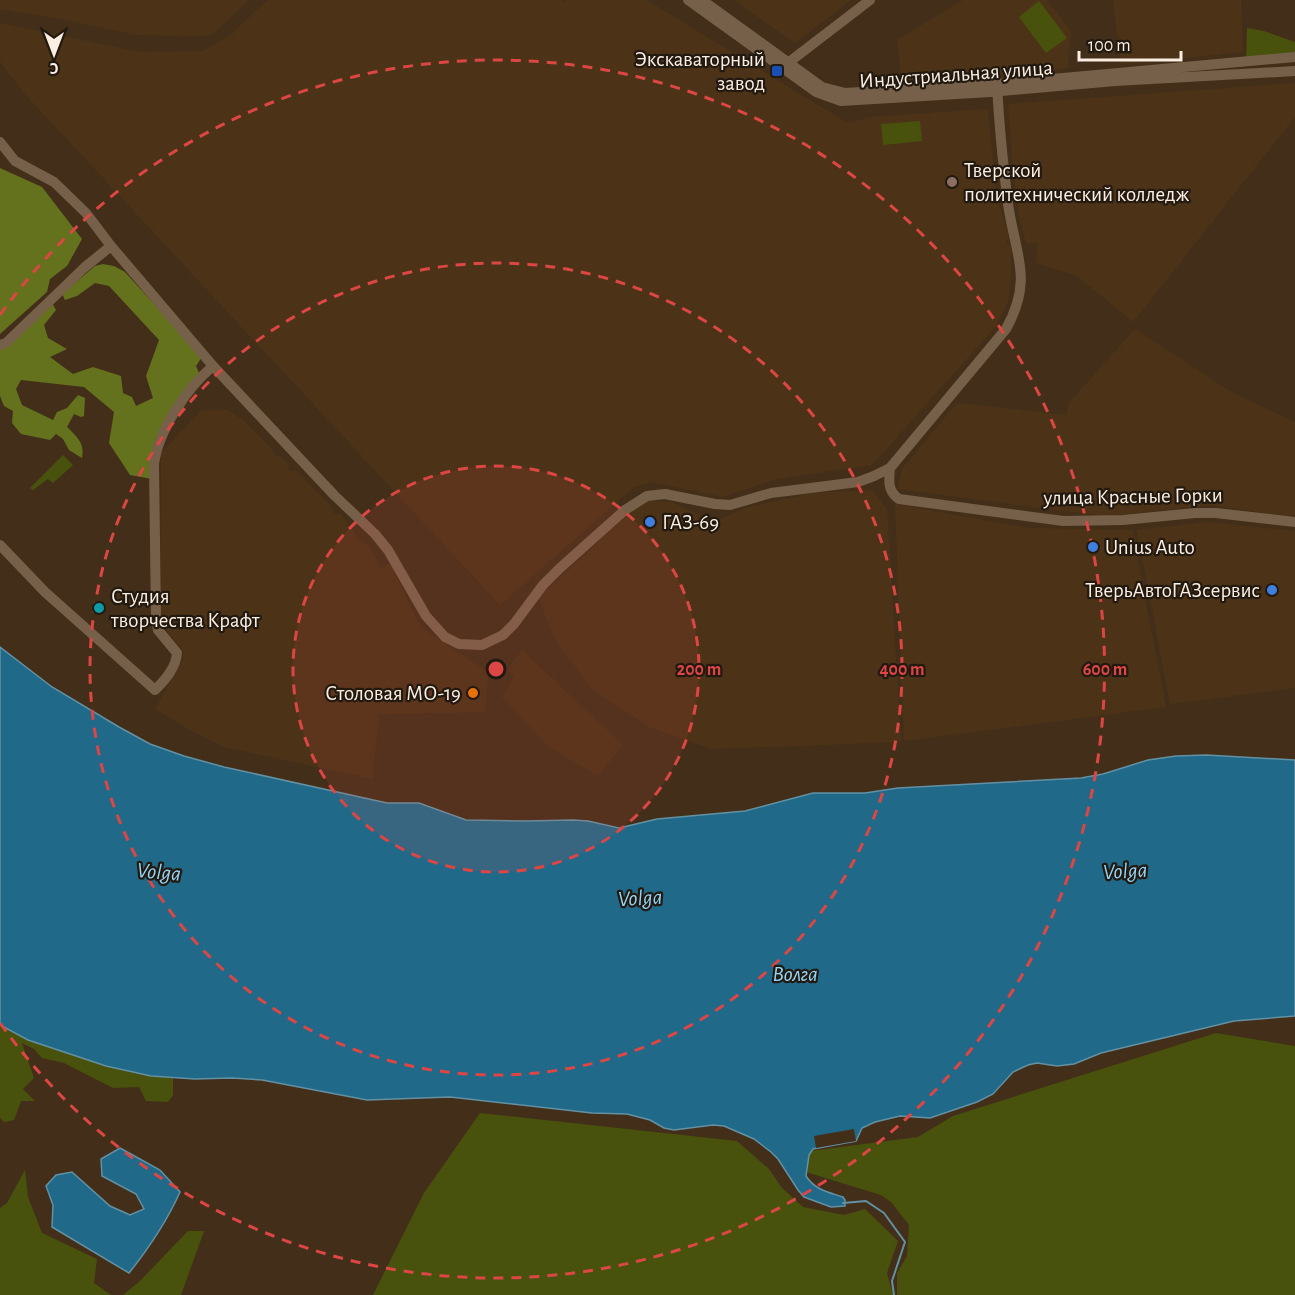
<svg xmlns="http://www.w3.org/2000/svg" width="1295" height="1295" font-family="'Alegreya Sans',sans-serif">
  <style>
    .built { fill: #4c3317 }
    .green { fill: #48520c }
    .forest { fill: #64711d }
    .water { fill: #216989; stroke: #6391a3; stroke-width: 1.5 }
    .pier { fill: #432f19 }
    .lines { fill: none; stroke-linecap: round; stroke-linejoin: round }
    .stream { stroke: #6391a3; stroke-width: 2 }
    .minor { stroke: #776049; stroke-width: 10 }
    .ring { fill: none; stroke: #dc4644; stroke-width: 3; stroke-dasharray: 10 8 }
    .transit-dot { fill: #1a4fb4; stroke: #221910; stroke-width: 2 }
    .education-dot { fill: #8d6e63; stroke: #221910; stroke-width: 2 }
    .shop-dot { fill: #3f7fe0; stroke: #221910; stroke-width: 2 }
    .culture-dot { fill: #0f9aa8; stroke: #221910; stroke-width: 2 }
    .food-dot { fill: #e8710a; stroke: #221910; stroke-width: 2 }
    .labels { text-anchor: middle; stroke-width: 4.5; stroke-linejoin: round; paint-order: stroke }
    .poi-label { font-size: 21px; fill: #fceee1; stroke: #221910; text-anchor: start }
    .street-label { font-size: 21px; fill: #fceee1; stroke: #221910 }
    .water-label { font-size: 22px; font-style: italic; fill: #93d5f7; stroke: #221910 }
    .centre { fill: #dc4644; stroke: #221910; stroke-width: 3 }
    .ring-label { font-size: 18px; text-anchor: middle; font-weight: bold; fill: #dc4644; stroke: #221910; stroke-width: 4.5; stroke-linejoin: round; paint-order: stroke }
  </style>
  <rect width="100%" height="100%" fill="#432f19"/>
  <path class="built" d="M0 0H249L213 34 202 36 137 35 56 18 0 9Z
    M268 0H561L564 2 567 0H647L847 123 872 117 988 109 996 195 1009 237 1006 243 1011 247V276L1008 302 996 326 872 465 776 479 722 497 654 482 634 487 500 605 25 94 0 62V23L140 52 203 51 230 35Z
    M734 0H851L795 43Z
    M963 0H1047L1071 31 1068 68 902 84 897 40Z
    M1113 0H1241L1243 52 1121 64Z
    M1295 83V117L1133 322 1077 276 1037 263V243H1026L1019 216 1013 170 1008 104Z
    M1135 329 1233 393 1295 422V515L1288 516 1210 505 1104 516 897 489 902 469 957 403 1067 415 1068 404Z
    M202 410H228L244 421 272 449 276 457 281 456 289 465 288 469 292 472 295 469 331 506 334 514H341L363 544 370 545 380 568 390 564 421 627 488 672 486 712 379 714 373 779 224 747 190 730 155 709 183 660V651L160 622V618L161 453Z
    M872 490 887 510 901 742 712 749 651 728 592 689 556 641 538 598 644 500 672 502 714 522 745 508 812 493Z
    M895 504 1028 528 1132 530 1166 707 904 741Z
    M1206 522 1295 531V688L1170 704 1137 530Z
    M522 650 623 745 598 776 549 747 502 697 514 676 507 670Z"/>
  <path class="green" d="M1039 1 1067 38 1046 53 1019 17Z
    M1247 28 1264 31 1295 42V59L1246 62Z
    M920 121 922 141 883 145 881 124Z
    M63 455 73 465 53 483 48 479 33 490 30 488Z
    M0 1025C23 1039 48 1047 73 1055 108 1066 137 1074 173 1078V1095L168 1102 146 1101 139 1087 113 1088 64 1063 42 1058 34 1049 22 1043 34 1078 23 1089 35 1101H21L14 1120 4 1122 0 1118Z
    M1216 1033 1295 1046V1295H897V1273L907 1256 909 1225 891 1202 881 1195 806 1172 810 1151 918 1137 953 1116Z
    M480 1113 737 1141 769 1169 782 1188 803 1207 844 1215 865 1209 898 1241 887 1273 893 1295H373L424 1193Z
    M25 1170 28 1197 42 1233 97 1259 94 1283 111 1295H0V1208L7 1203Z
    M188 1231H204L181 1295H123L140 1281Z"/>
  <path class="forest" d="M0 168 42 187 82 239 67 266 50 279 47 292 0 334Z
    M103 264 114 266 125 272 202 357 196 366 199 373 172 412 152 479 130 475 109 443 114 412 84 387 21 380 16 389 22 405 53 420 57 412 67 408 78 395 85 398 84 416 81 417 74 414 67 427C77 437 85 443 82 458L69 450 63 439 56 434 50 440 21 434 12 423 13 411 4 406 0 396V349L52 303 56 310 44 325 48 338 67 349 50 357 73 374 93 367 121 376 123 393 132 397 136 406 153 398 146 376 159 340 109 286 95 283 77 296 65 300 62 294 95 266Z"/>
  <path class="water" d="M0 647 52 687 119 727 150 744 184 756 224 767 387 803H419L466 820 525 821 573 820 588 821 619 828 657 819 745 811 813 793H865L898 788 1081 778 1103 774 1148 760 1176 756 1206 755 1295 760V1016L1234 1021 1101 1053 1074 1064 1057 1066 1037 1063 1028 1065 1013 1072 993 1094 977 1102 930 1118 900 1116 875 1122 862 1128 856 1141 813 1149 809 1155 806 1176C815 1190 828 1192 843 1197L845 1200V1206L831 1207 804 1197 798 1190 778 1159 771 1152 754 1139 724 1126 713 1125 674 1130 664 1128 650 1120 627 1114 592 1113 450 1097 367 1100 262 1080 232 1078 195 1079 151 1076 106 1066 28 1040 0 1025Z
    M120 1148 160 1170 180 1192C167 1221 149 1248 129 1273L52 1227 53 1205 46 1186 56 1175 72 1172 110 1206 130 1215 144 1209 136 1194 102 1176 101 1159Z"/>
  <path class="pier" d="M854 1129 856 1141 816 1148 814 1136Z"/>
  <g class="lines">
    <path class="stream" d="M843 1203 866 1201 884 1213 905 1242 892 1281 894 1295"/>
    <path class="minor" d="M688 0 816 92 841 101 990 92 1115 81 1295 71
      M702 0 822 87 845 93 997 84 1295 57
      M784 66 870 0
      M0 142 15 161 54 182 86 213 111 246 213 366 334 495 375 534 388 550 426 616 445 637 459 644 482 645 503 635 514 624 543 585 560 568 625 510 647 496 665 494 715 504 730 505 771 493 858 482 874 476 890 468 1006 329C1034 279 1015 254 1008 204 1003 164 999 124 997 84
      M0 345 6 343 85 267 111 246
      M890 468C889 480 887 491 899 499L1063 521 1123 520 1195 513H1216L1295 522
      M0 545 45 592 155 690C165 680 176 668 177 653L158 630 156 620 154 464C159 429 187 388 213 366"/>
  </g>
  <circle cx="496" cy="669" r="203" fill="#dc4644" fill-opacity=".12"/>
  <g class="ring">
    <circle cx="496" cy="669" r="203"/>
    <circle cx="496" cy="669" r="406"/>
    <path d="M0 315A609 609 0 1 1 0 1023"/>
  </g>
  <rect class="transit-dot" x="771" y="65" width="12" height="12" rx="3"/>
  <circle class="education-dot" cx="952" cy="182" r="6"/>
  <g class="shop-dot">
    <circle cx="650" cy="522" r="6"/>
    <circle cx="1093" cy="547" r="6"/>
    <circle cx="1272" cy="590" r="6"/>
  </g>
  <circle class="culture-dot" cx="99" cy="608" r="6"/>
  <circle class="food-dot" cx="473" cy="693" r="6"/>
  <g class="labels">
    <g class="poi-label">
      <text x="765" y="66" text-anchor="end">Экскаваторный<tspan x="765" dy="24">завод</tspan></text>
      <text x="964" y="177">Тверской<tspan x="964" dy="24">политехнический колледж</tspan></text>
      <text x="662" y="529">ГАЗ-69</text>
      <text x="1105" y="554">Unius Auto</text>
      <text x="1260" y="597" text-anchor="end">ТверьАвтоГАЗсервис</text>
      <text x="111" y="603">Студия<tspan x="111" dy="24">творчества Крафт</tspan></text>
      <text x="461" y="700" text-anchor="end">Столовая МО-19</text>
    </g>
    <g class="street-label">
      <text transform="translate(956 74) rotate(-4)" y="7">Индустриальная улица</text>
      <text transform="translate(1133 496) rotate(-1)" y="7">улица Красные Горки</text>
    </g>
    <g class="water-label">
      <text transform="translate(1125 870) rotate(-3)" y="8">Volga</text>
      <text transform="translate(159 871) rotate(5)" y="8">Volga</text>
      <text transform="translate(640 897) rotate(-3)" y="8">Volga</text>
      <text x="795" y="981">Волга</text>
    </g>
  </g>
  <circle cx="496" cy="669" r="9" class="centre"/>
  <g class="ring-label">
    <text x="699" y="675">200 m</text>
    <text x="902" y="675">400 m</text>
    <text x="1105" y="675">600 m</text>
  </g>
  <g transform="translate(54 54) rotate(180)" stroke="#221910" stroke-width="4.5" paint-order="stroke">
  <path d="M0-4.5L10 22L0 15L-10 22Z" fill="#fceee1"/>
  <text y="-9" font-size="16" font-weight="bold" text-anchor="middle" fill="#fceee1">С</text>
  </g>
  <path d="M1079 51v9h102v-9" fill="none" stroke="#fceee1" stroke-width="3"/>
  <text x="1088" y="51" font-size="18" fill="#fceee1" stroke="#221910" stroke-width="4.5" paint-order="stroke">100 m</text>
</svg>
